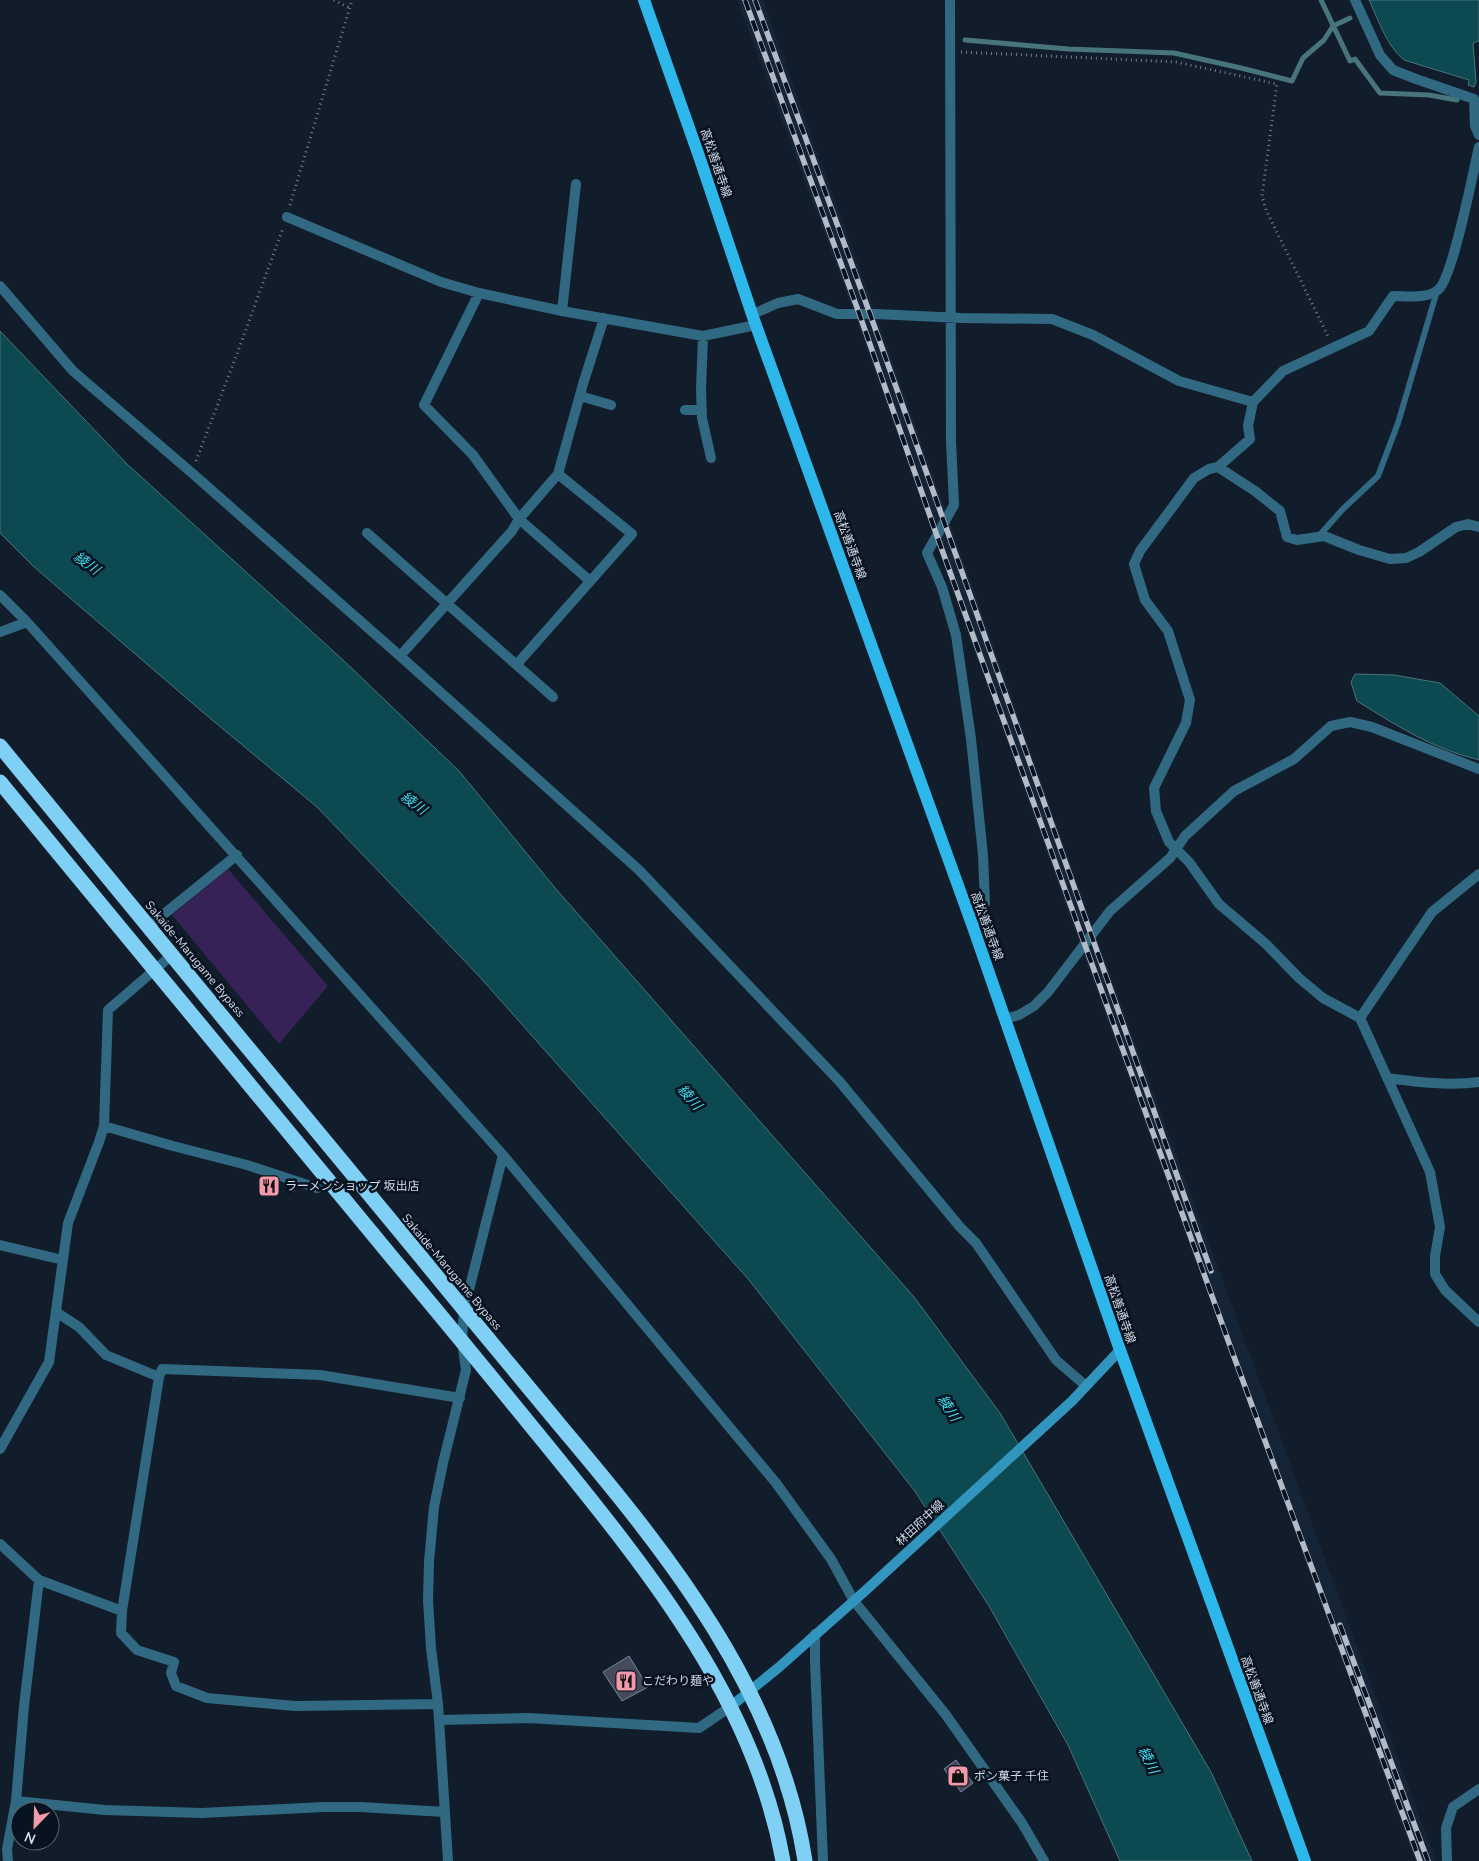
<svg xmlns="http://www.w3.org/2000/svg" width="1479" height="1861" font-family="'Nunito Sans','Noto Sans JP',sans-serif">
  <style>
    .built { fill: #142538 }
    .green { fill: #362256 }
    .water { fill: #0d4950; stroke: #48747c }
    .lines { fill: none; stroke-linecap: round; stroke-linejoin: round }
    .stream { stroke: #48747c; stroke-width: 5 }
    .building { fill: #454a5c; stroke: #7d8297 }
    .path { stroke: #757f8b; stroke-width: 3; stroke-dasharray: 1 4; stroke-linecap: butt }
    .lane { stroke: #316982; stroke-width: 6 }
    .street { stroke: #316982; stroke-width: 10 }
    .secondary { stroke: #3295bd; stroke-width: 10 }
    .primary { stroke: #2db7eb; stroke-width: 12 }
    .highway { stroke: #80d0f5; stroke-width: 15 }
    .rail-casing { stroke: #b2bbc6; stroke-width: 5.5 }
    .rail { stroke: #081321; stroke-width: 4; stroke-dasharray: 11; stroke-linecap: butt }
    .labels { text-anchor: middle; stroke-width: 5; stroke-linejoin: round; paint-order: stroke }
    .street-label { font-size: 12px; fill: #d2dae4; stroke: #081321 }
    .poi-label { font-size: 12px; fill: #d2dae4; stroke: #081321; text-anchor: start }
    .water-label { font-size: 14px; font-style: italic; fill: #42def0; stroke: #081321 }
  </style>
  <rect width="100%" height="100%" fill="#111d2b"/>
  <path class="built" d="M737 0H763L876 314 1094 930 1436 1861H1415L1081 948 854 313Z"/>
  <path class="green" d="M228 869 328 986 279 1044 172 915Z"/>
  <path class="water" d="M1369 0H1479V41L1473 43 1476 82 1474 87 1468 85 1469 80 1404 60C1386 45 1379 21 1369 0Z
    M0 331 127 464 342 659 459 771 556 889 914 1297 1000 1413 1211 1772 1252 1861H1120L1068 1745 989 1606 914 1490 749 1280 478 975 317 807 205 714 33 566 0 533Z
    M1355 674 1394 675 1440 683 1479 716V760C1431 748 1399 727 1357 701L1351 682Z"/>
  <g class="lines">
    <path class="stream" d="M1321 0 1350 61 1355 59 1380 93 1429 95 1457 100
      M965 40 1068 49 1174 53 1241 68 1292 81 1303 58 1324 40 1333 26 1350 18"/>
  </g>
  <path class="building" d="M265 1175 278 1178 273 1196 261 1193Z
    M629 1656 648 1687 622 1701 603 1672Z
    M956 1760 973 1783 961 1792 944 1769Z"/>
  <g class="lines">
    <path class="path" d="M334 0 350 8
      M961 52 1176 62 1277 84 1262 196 1266 210 1328 336
      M290 205 352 0
      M196 461 237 354 283 228"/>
    <path class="lane" d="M1318 537 1342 510 1378 476 1398 423 1437 291"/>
    <path class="street" d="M950 0 951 441 954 505 927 553 942 587 956 635 971 739 983 855 985 903 973 927
      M1355 0 1380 55 1393 70 1416 79 1474 99 1475 126 1479 135
      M287 217 441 282 479 293 562 311 703 336 756 325
      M0 286 73 371 192 473 400 656 639 870 840 1082 960 1227 976 1243 1056 1360 1086 1386
      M479 293 424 405 473 455 519 519 590 581
      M562 311 576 184
      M753 314 778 303 798 299 837 314H876L961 318 1052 319 1093 335 1179 381 1253 402 1248 426 1250 439 1218 467 1209 469 1194 478 1140 551 1134 564 1145 600 1168 631 1190 700 1186 723 1154 788 1156 811 1169 842 1189 862 1219 904 1266 944 1299 978 1323 998 1360 1018 1430 1172 1440 1227 1435 1256V1274L1445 1290 1479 1322
      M703 336 701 390 702 418 711 458
      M580 396 611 405
      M1253 402 1283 371 1369 331 1393 296C1407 296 1427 299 1438 290 1453 278 1473 172 1479 147
      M685 410H701
      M1218 467 1255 491 1280 511 1287 537 1297 540 1324 536 1359 550 1390 559 1406 558 1419 552 1456 527 1468 524 1479 527
      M367 533 553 697
      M0 595 27 622 503 1155 776 1483 831 1559 854 1601 946 1715 1022 1823 1044 1861
      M0 632 27 622
      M400 656 512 531 519 519 558 474 583 384 604 318
      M517 664 632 534 558 474
      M148 927 237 855
      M1360 1018 1432 912 1479 874
      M1005 1019 1019 1015 1034 1006 1048 992 1110 911 1170 858 1185 836 1234 791 1294 759 1331 726 1350 722 1372 727 1479 769
      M1387 1078C1418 1082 1448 1086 1479 1082
      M104 1126 173 1146 247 1165 317 1188
      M0 1245 63 1260
      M56 1312 79 1327 106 1355 159 1377
      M0 1449 49 1362 68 1223 99 1142 104 1126 108 1010 172 955
      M0 1544 39 1580 122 1611 121 1633 137 1650 174 1662 171 1673 176 1686 207 1698 295 1706 438 1704
      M122 1611 159 1377 162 1369 320 1375 460 1398
      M815 1634V1662L823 1861
      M439 1720 528 1718 699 1728 730 1707
      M16 1801 105 1810 202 1813 324 1807H360L445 1812
      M8 1861 7 1849 16 1801 24 1706 39 1580
      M448 1861 438 1704 431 1648 428 1600 429 1562 434 1507 443 1463 466 1370 462 1341 464 1310 503 1155
      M1447 1861 1446 1828 1453 1807 1479 1789"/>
    <path class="secondary" d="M730 1707 778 1668 865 1591 1072 1401 1120 1350"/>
    <path class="primary" d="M644 0 700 159 754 320 973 927 1120 1350 1305 1861"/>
    <path class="highway" d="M0 746C140 917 280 1087 421 1257 468 1315 516 1372 563 1429 670 1556 779 1692 805 1861
      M0 782C131 942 263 1101 395 1261 449 1325 501 1389 554 1454 652 1575 755 1703 783 1861"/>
    <g class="rail-casing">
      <path id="rail" d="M745 0 859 313 937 536 1233 1354 1420 1861
        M755 0 870 314 1211 1271
        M1340 1625 1428 1861"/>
    </g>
    <use href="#rail" class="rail"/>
  </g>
  <defs>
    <g id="restaurant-square" transform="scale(1.125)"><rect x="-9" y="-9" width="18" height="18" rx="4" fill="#f39aaa" stroke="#081321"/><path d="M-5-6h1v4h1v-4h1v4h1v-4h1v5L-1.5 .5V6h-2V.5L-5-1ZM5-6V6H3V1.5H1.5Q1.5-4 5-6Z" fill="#111"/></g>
    <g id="shop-square" transform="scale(1.125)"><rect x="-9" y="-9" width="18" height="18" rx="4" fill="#f39aaa" stroke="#081321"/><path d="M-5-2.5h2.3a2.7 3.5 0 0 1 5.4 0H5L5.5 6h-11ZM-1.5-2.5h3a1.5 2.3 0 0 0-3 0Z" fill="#111"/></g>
  </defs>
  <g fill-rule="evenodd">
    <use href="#restaurant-square" x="269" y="1186"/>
    <use href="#restaurant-square" x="626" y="1681"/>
    <use href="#shop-square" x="958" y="1776"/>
  </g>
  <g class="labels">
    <g class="street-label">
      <text transform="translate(716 163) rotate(71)" y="4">高松善通寺線</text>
      <text transform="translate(850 545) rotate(70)" y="4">高松善通寺線</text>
      <text transform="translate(987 926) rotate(70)" y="4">高松善通寺線</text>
      <text transform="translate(195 959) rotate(50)" y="4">Sakaide-Marugame Bypass</text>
      <text transform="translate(452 1272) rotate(50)" y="4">Sakaide-Marugame Bypass</text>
      <text transform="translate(1120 1309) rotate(71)" y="4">高松善通寺線</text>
      <text transform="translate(920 1523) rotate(-43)" y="4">林田府中線</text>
      <text transform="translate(1257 1690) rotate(70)" y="4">高松善通寺線</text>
    </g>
    <g class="poi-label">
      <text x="285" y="1190">ラーメンショップ 坂出店</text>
      <text x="642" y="1685">こだわり麺や</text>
      <text x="974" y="1780">ポン菓子 千住</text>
    </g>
    <g class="water-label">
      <text transform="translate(87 563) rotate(36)" y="5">綾川</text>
      <text transform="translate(414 803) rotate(36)" y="5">綾川</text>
      <text transform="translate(690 1097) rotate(49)" y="5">綾川</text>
      <text transform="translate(949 1408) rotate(57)" y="5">綾川</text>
      <text transform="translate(1149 1760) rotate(64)" y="5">綾川</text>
    </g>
  </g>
  <g transform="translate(35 1826) rotate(203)"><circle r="24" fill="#081321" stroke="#59636f"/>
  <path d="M0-4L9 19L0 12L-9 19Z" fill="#f39aaa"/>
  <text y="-8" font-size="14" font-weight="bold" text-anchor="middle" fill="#d2dae4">N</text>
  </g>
</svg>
